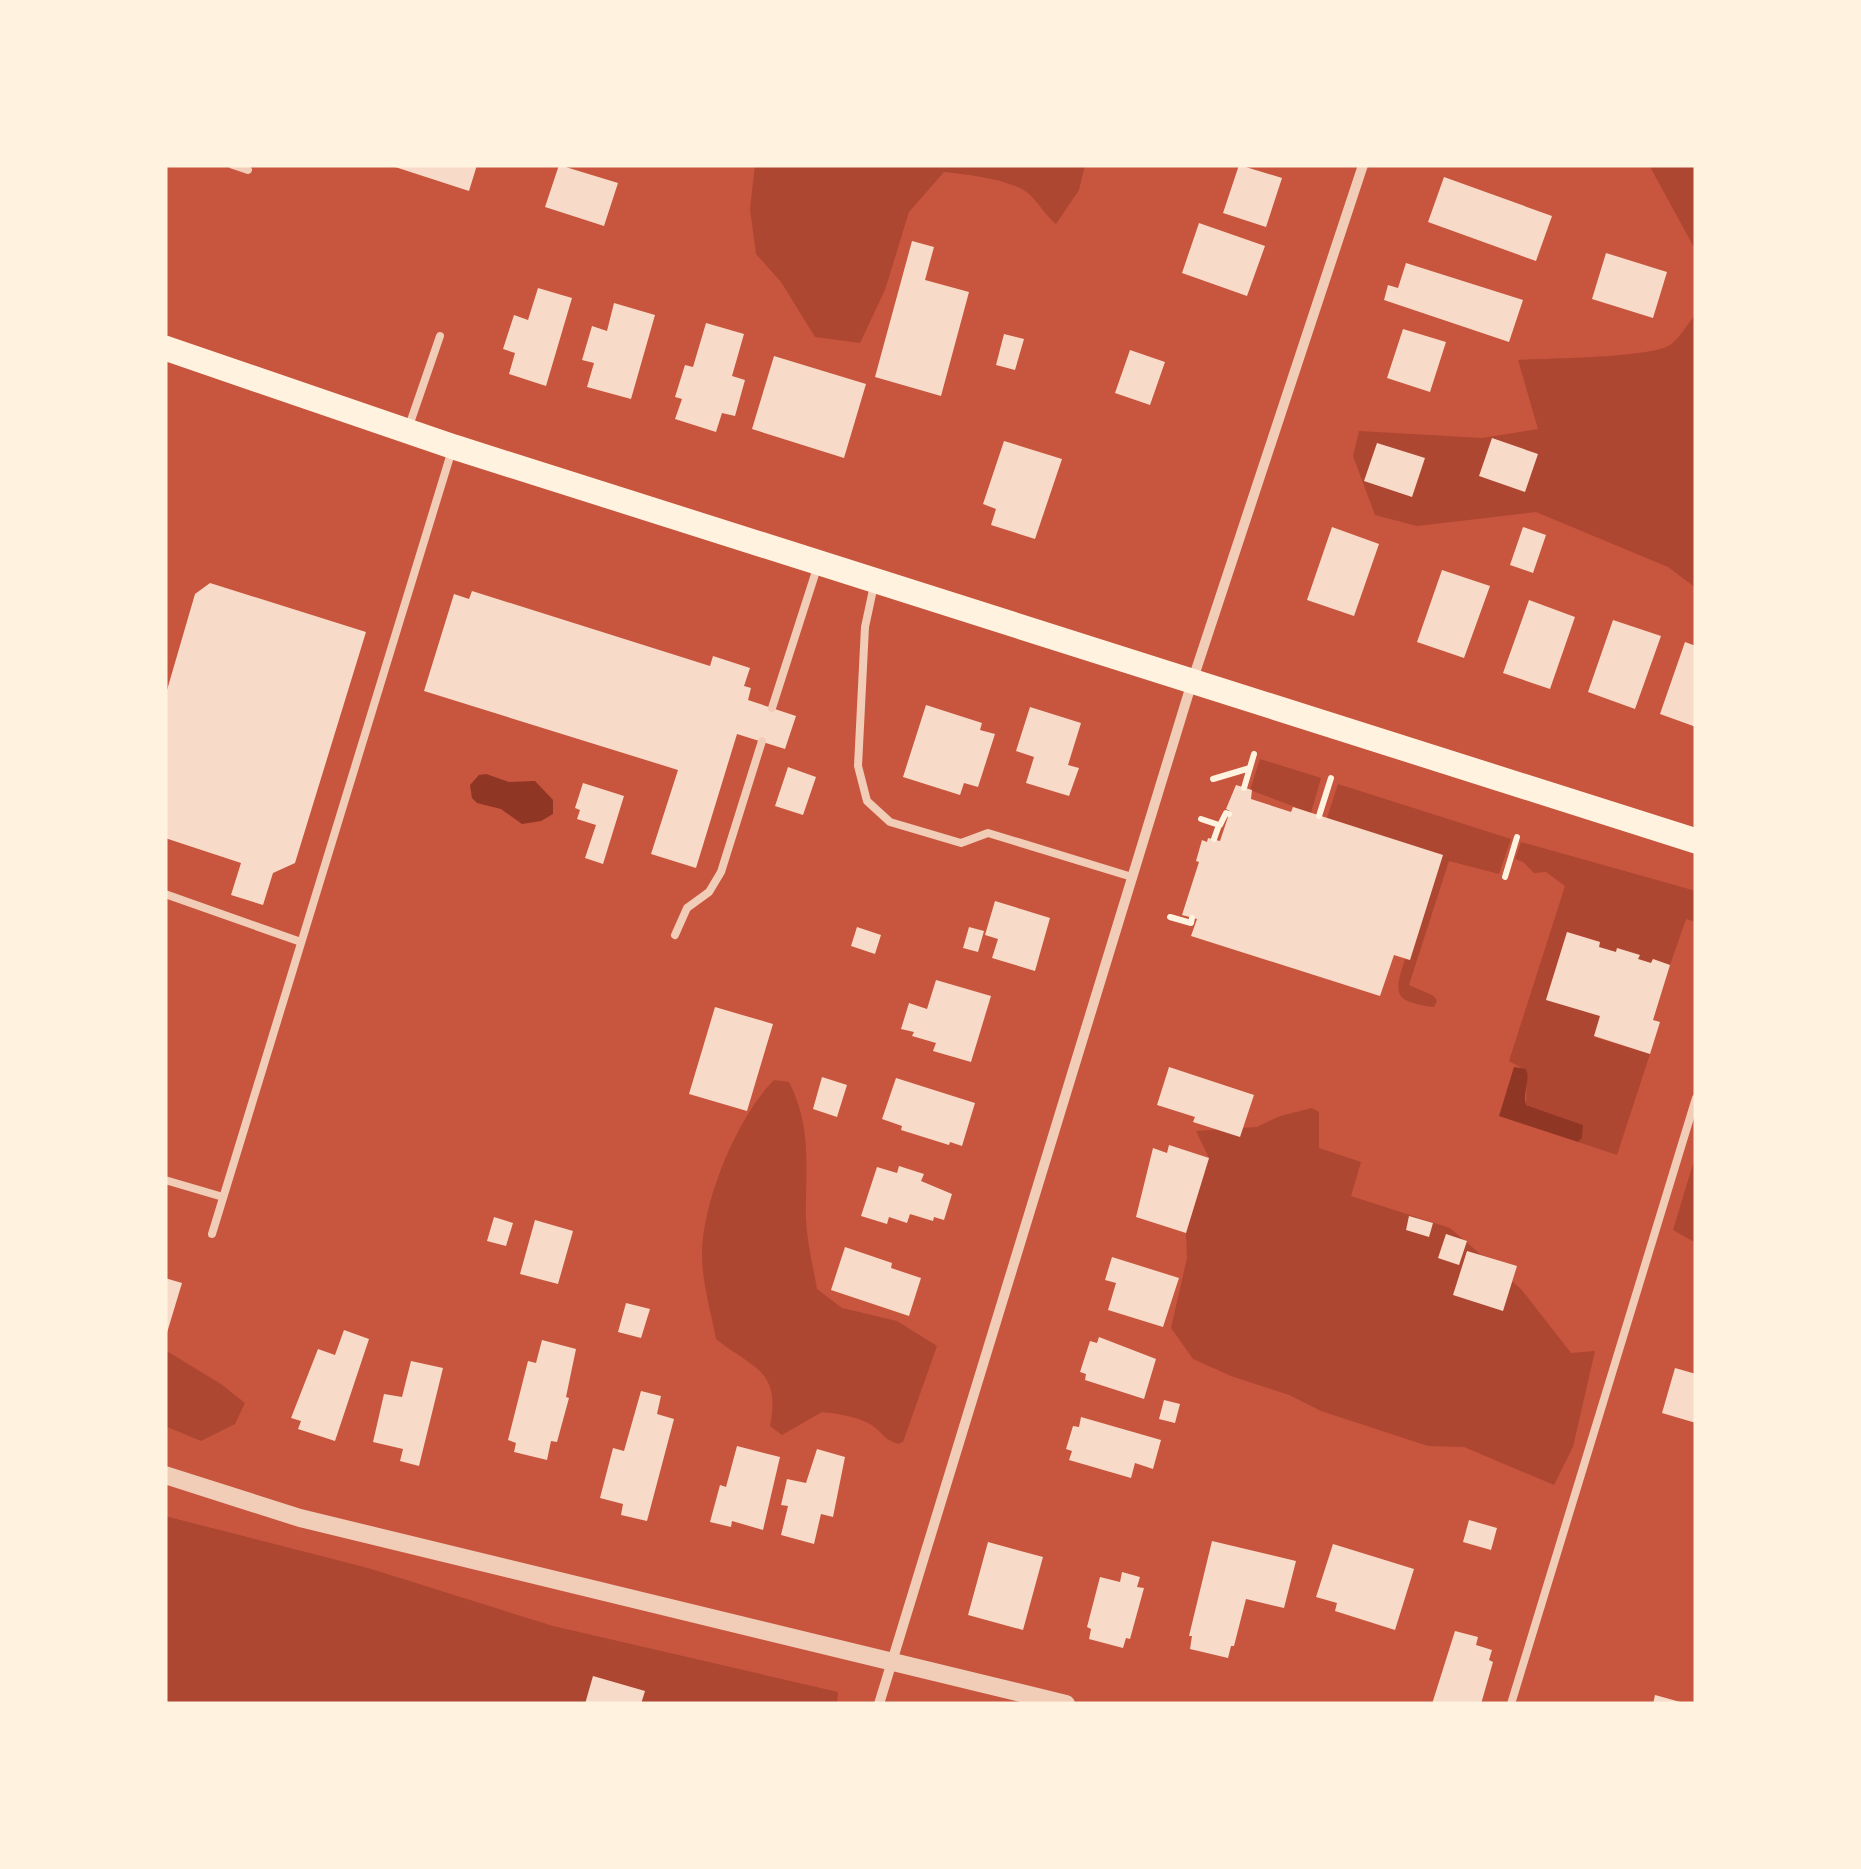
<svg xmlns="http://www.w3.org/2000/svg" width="1861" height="1869" font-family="Helvetica,sans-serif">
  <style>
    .green { fill: #ae4732 }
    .water { fill: #8f3625 }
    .building { fill: #f7dbc8 }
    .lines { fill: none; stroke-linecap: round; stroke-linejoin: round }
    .path { stroke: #fff3e0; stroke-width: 6 }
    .service { stroke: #f1ccb7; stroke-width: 8 }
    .minor { stroke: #f1ccb7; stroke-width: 10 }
    .tertiary { stroke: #f1ccb7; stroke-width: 18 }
    .primary { stroke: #fff3e0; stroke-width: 25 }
  </style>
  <rect width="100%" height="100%" fill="#c8553d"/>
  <path class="green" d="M755 165H1085L1079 190 1056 224C1045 215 1039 203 1029 194 1015 180 964 174 944 172L909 212 885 290 860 343 815 337 781 282 756 254 750 209Z
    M1649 165H1696V251Z
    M1696 314V588L1668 567 1536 512 1417 526 1375 515 1353 456 1359 431 1482 438 1538 429 1518 360C1548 358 1650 358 1670 345 1680 338 1688 323 1696 314Z
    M1260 759 1321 778 1311 813 1250 790Z
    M1338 784 1511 839 1499 874 1449 861 1409 985 1434 996 1437 1001 1434 1007C1394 1001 1393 996 1405 959L1410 960 1327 818Z
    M1521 842 1696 891V922L1686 919 1670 965 1653 959 1651 963 1638 959 1639 955 1617 948 1616 952 1599 947 1600 942 1567 932 1546 999 1600 1016 1594 1037 1650 1054 1617 1155 1578 1142 1582 1138 1583 1125 1526 1105 1527 1071 1509 1061 1565 886 1546 872 1534 873 1523 862 1515 859Z
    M774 1080 789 1082C813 1130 805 1168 806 1219 807 1242 813 1266 817 1289L842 1308 897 1321 937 1346 903 1442 898 1444C887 1440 886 1438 878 1430 864 1417 840 1414 822 1412L782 1435 770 1426C781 1369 753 1369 716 1339 711 1312 702 1282 702 1255 702 1202 737 1117 774 1080Z
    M1312 1108 1319 1112V1148L1361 1162 1351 1196 1450 1228 1521 1289 1571 1353 1595 1351 1573 1447 1554 1485 1464 1447 1428 1446 1321 1411 1289 1395 1231 1376 1193 1359 1171 1328 1187 1258 1186 1233 1209 1158 1196 1131 1257 1127 1280 1116Z
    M1696 1154V1243L1673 1230Z
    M165 1350 221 1384 245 1403 235 1424 201 1441 165 1426Z
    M165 1516 368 1568 553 1626 838 1692 837 1704H165Z"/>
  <path class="water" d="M486 774 509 782 535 781 553 800V814L541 821 522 824 501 809 477 803 472 798 470 785 479 775Z
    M1514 1067 1526 1069C1531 1081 1522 1092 1526 1105L1583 1125 1582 1138 1578 1142 1499 1116Z"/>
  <path class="building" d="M389 165H477L469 191Z
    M559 165 618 183 604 226 545 207Z
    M1239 165 1282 178 1266 227 1223 213Z
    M1444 177 1552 216 1536 261 1428 222Z
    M1199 223 1265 246 1247 296 1182 273Z
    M912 241 934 247 925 280 969 292 941 396 875 377Z
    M1606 253 1667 272 1653 318 1592 299Z
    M1406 263 1523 300 1509 342 1384 300 1388 285 1398 288Z
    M538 288 572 298 546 386 509 374 515 353 503 349 514 315 528 320Z
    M614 303 655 315 631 399 587 387 594 363 582 360 592 326 607 331Z
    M706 323 744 334 732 376 745 380 735 416 722 413 716 432 675 419 682 399 675 397 685 365 693 367Z
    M1403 329 1446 342 1430 392 1387 378Z
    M1004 334 1024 339 1015 370 996 365Z
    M1130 350 1165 362 1150 405 1115 393Z
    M774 356 866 384 844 458 752 429Z
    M1492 438 1538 454 1525 492 1479 476Z
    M1004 441 1062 459 1035 539 991 525 996 509 983 504Z
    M1377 443 1425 458 1412 497 1364 481Z
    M1332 527 1379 544 1354 616 1307 600Z
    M1523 527 1546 535 1533 573 1510 565Z
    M1442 570 1490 586 1464 658 1417 642Z
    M210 583 366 632 295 863 273 873 263 905 231 895 241 863 165 838V697L195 594Z
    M472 591 710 666 713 656 750 668 744 686 751 688 748 700 796 716 785 749 737 734 696 868 651 854 678 770 424 691 454 594 469 599Z
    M1529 600 1575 617 1550 689 1503 673Z
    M1613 620 1661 636 1635 709 1588 692Z
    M1685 642 1696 646V727L1660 714Z
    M926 705 982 723 980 730 995 734 978 787 964 783 960 795 903 777Z
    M1030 707 1081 723 1068 765 1079 768 1069 796 1026 783 1034 757 1016 751Z
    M788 767 816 777 803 815 775 806Z
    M583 783 624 796 603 864 585 858 596 825 577 819 580 810 575 808Z
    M1236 785 1252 790 1251 799 1291 812 1293 807 1443 855 1410 960 1394 955 1380 996 1191 936 1197 919 1182 915 1199 862 1196 861 1202 840 1207 842 1208 838 1220 841 1230 811 1226 809Z
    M995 901 1050 918 1035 971 992 958 998 939 985 935Z
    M857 927 881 935 875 954 851 946Z
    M969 927 984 931 978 952 963 948Z
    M1567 932 1600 942 1599 947 1616 952 1617 948 1640 955 1638 959 1651 963 1653 959 1670 965 1653 1020 1660 1022 1650 1054 1594 1036 1600 1016 1546 1000Z
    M936 980 991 996 971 1062 933 1051 936 1043 912 1036 914 1032 901 1029 909 1003 927 1009Z
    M715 1007 773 1024 747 1111 689 1094Z
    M1169 1067 1254 1095 1240 1137 1193 1122 1195 1117 1157 1105Z
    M822 1077 847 1085 837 1117 813 1109Z
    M896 1078 975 1103 962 1146 950 1142 949 1145 901 1130 902 1126 882 1119Z
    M1169 1145 1209 1158 1186 1233 1136 1217 1153 1148 1167 1153Z
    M899 1166 924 1174 921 1181 952 1194 944 1220 934 1217 933 1221 910 1214 907 1223 889 1217 887 1224 861 1216 877 1167 897 1173Z
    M1409 1216 1433 1223 1429 1237 1406 1230Z
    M494 1217 513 1223 506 1246 487 1241Z
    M535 1220 573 1231 558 1284 520 1274Z
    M1446 1234 1467 1241 1459 1265 1438 1258Z
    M845 1247 892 1263 891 1268 921 1278 909 1316 831 1290Z
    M1467 1251 1517 1266 1503 1311 1453 1295Z
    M1112 1257 1179 1278 1163 1327 1108 1310 1116 1283 1105 1280Z
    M165 1278 182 1283 166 1336H165Z
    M626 1303 650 1309 641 1338 618 1332Z
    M344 1330 369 1339 335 1441 298 1429 301 1421 291 1418 318 1349 335 1355Z
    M1099 1337 1156 1359 1144 1399 1085 1380 1086 1374 1080 1372 1090 1341 1097 1343Z
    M542 1340 576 1349 566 1397 569 1398 557 1442 551 1441 547 1460 514 1452 516 1443 508 1440 528 1361 536 1363Z
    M411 1361 443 1368 419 1466 400 1461 403 1449 373 1442 384 1394 402 1397Z
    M1675 1368 1696 1374V1423L1662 1413Z
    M641 1391 661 1396 657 1414 674 1419 647 1521 621 1515 623 1504 600 1498 613 1448 624 1451Z
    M1164 1400 1180 1404 1175 1423 1159 1419Z
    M1081 1417 1161 1440 1153 1469 1135 1463 1131 1478 1069 1460 1072 1451 1066 1449 1073 1426 1079 1427Z
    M737 1446 780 1457 763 1530 732 1521 731 1527 710 1522 720 1485 726 1487Z
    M817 1449 845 1457 833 1517 821 1514 814 1544 781 1535 788 1506 781 1505 787 1479 806 1483Z
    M1469 1520 1497 1528 1491 1550 1463 1542Z
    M1212 1541 1296 1561 1284 1608 1246 1599 1234 1646H1231L1228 1658 1190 1649 1192 1636H1189Z
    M988 1542 1043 1557 1023 1630 968 1615Z
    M1333 1544 1414 1569 1395 1630 1335 1611 1337 1603 1316 1597Z
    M1122 1572 1140 1577 1137 1587 1144 1588 1130 1639 1126 1638 1123 1648 1089 1639 1091 1629 1087 1627 1100 1577 1120 1582Z
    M1455 1631 1478 1637 1476 1645 1492 1650 1489 1660 1493 1662 1481 1704H1432Z
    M593 1676 645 1691 641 1704H585Z
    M1655 1695 1684 1703V1704H1653Z"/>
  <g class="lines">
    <path class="path" d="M1213 779 1250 768
      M1244 788 1254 754
      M1319 816 1331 778
      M1201 819 1219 825 1214 839
      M1220 825 1226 813 1229 814
      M1505 877 1517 837
      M1170 917 1191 923 1192 918"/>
    <path class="service" d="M233 165 248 170
      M409 426 440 336
      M874 585 865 627 858 766 867 801 890 822 961 843 988 833 1132 877
      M772 708 817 568
      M165 894 301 942
      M675 935 687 908 709 892 721 872 762 741
      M165 1180 223 1197
      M212 1234 452 450
      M1511 1704 1696 1098"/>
    <path class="minor" d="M879 1704 1192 682 1363 165"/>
    <path class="tertiary" d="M165 1475 300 1518 1066 1704"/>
    <path class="primary" d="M165 348 454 447 1696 841"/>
  </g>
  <rect width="1861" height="1869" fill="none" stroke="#fff3e0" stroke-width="335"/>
</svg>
